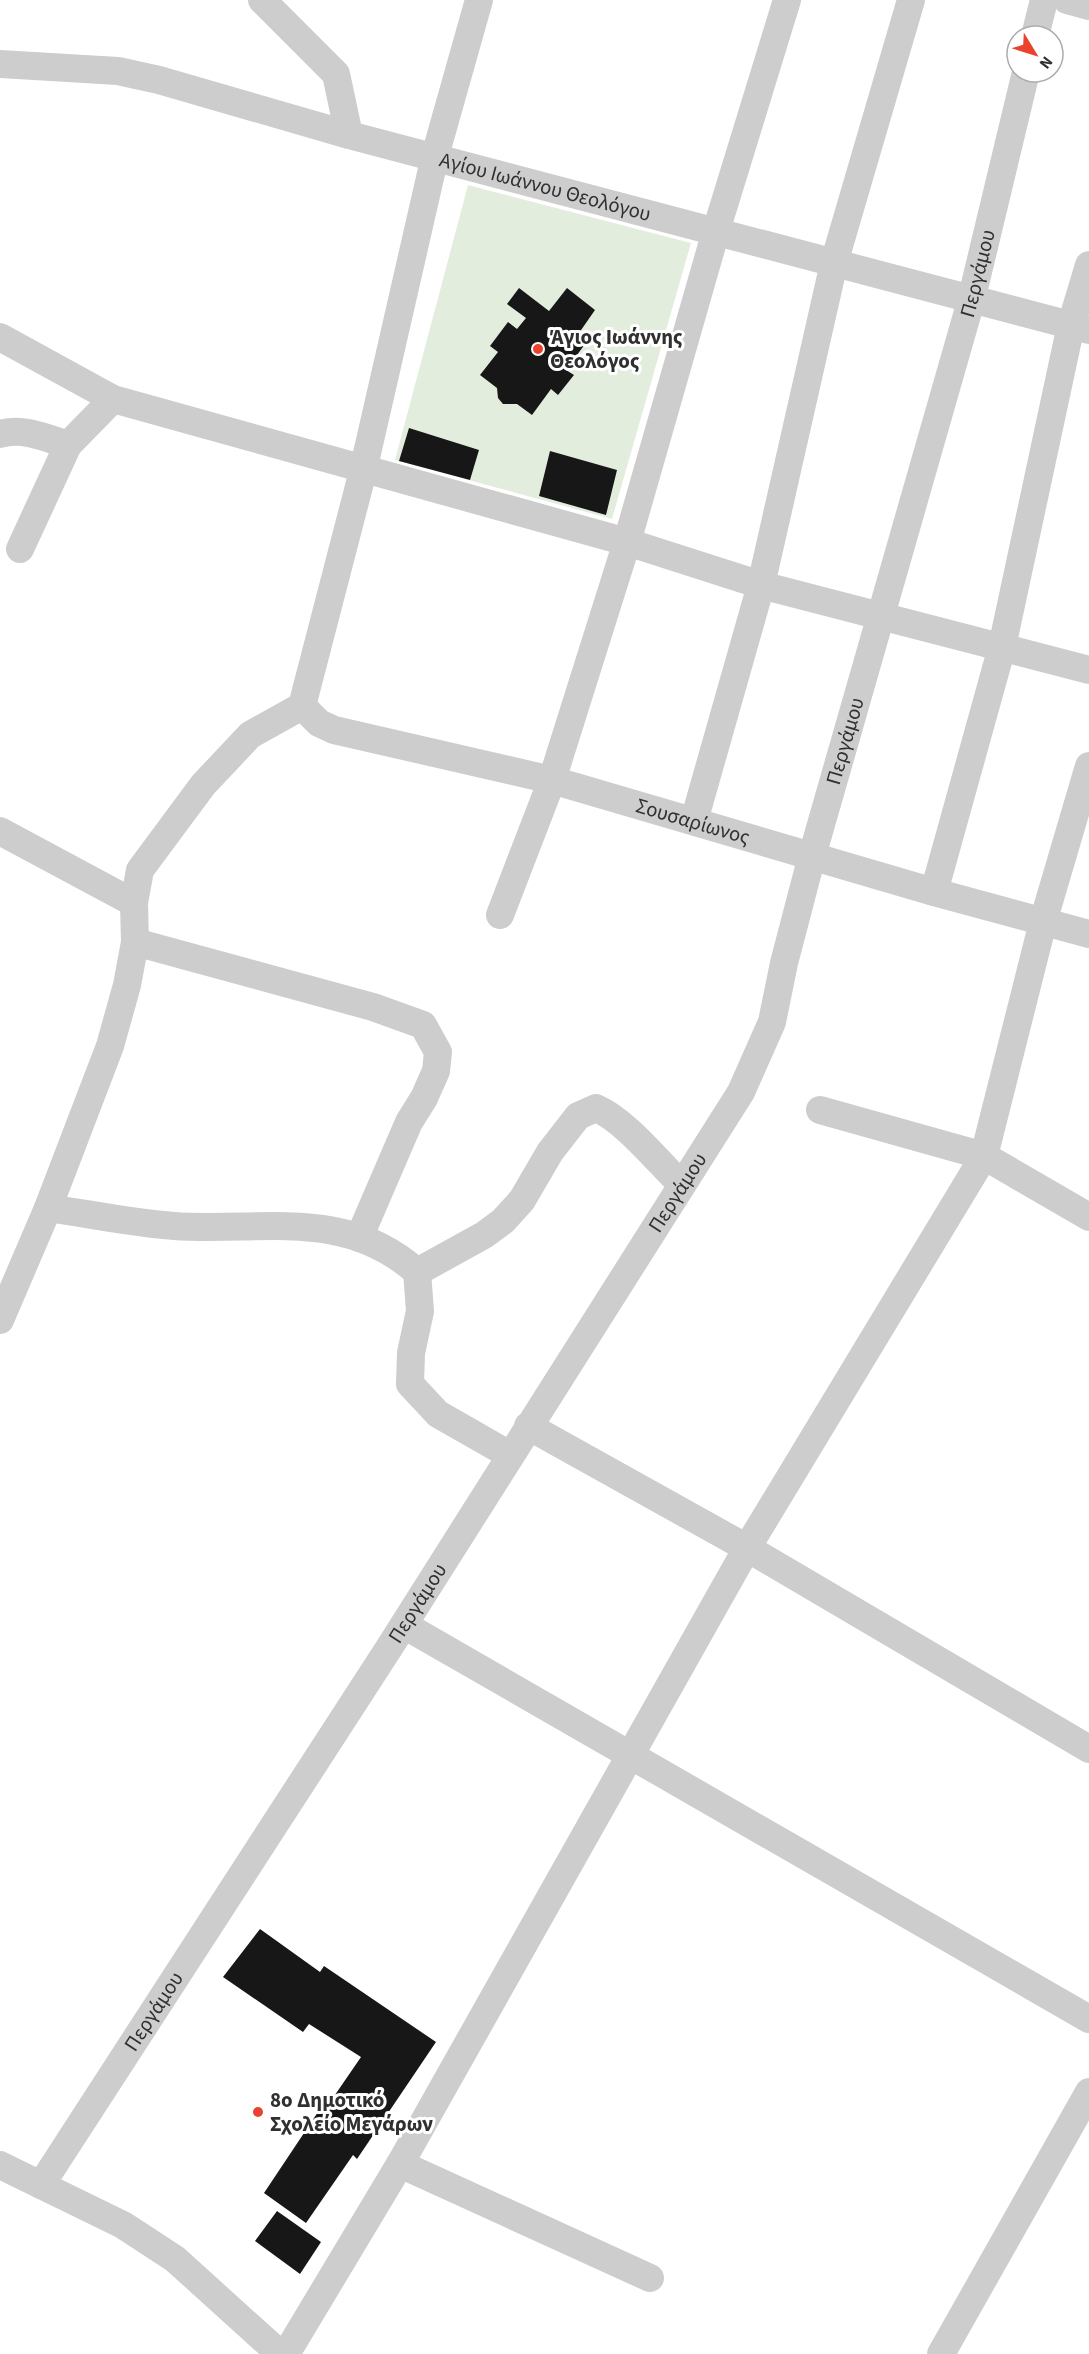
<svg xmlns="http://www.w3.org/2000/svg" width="1089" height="2354" font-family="'Source Sans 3',sans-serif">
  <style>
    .green { fill: #e3edde }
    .building { fill: #171717 }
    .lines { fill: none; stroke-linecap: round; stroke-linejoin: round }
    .minor { stroke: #cdcdcd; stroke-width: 28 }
    .poi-dot { fill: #eb422e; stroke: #fff; stroke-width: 2 }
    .labels { text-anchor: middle; stroke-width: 6; stroke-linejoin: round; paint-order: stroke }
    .street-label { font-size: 21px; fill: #303030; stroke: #fff }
    .poi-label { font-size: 21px; font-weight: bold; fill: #303030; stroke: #fff; text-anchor: start }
  </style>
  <rect width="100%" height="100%" fill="#fff"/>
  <path class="green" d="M468 185 691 243 612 519 395 460Z"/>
  <path class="building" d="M519 288 549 311 567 288 595 310 579 333 588 340 566 370 574 375 558 395 551 389 532 415 517 404H503L498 398 497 388 480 375 498 352 490 346 508 322 517 329 526 318 507 304Z
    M409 428 479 450 470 480 399 461Z
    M550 451 617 470 606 515 539 496Z
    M260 1929 320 1972 324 1966 436 2042 357 2159 353 2155 306 2223 264 2193 322 2106 326 2108 361 2057 309 2024 303 2032 223 1977Z
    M277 2211 321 2242 300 2274 255 2241Z"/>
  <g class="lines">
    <g class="minor">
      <path d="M262 0 336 74 349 135"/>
      <path d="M1067 0 1089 6"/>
      <path d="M1035 36 1044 0"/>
      <path id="s1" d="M0 64 118 71 159 80 349 135 1089 330"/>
      <path d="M0 337 113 399 627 542 761 585 1089 670"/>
      <path d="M0 434C22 427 47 438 68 445"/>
      <path d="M20 549 68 445 113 399"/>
      <path id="s2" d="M302 706 319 723 334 730 552 780 934 892 1089 934"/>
      <path d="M694 821 761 585 834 263 911 0"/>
      <path d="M0 831 134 903"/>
      <path d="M934 892 1002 647 1071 325 1089 265"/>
      <path d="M500 915 552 780 627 542 716 231 787 0"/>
      <path d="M135 942 373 1007 423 1025 438 1052 436 1071 424 1098 409 1122 359 1238"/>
      <path d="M820 1110 984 1156 1089 1217"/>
      <path d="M48 1208C90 1214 132 1223 174 1226 262 1232 344 1207 417 1272L420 1311 411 1353 410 1384 438 1414 510 1455"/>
      <path d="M417 1272 484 1235 503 1221 522 1200 550 1152 578 1116 596 1108C626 1121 658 1162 682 1185"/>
      <path d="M0 1320 48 1208 110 1046 127 985 135 942 134 903 140 870 203 785 250 735 302 706 363 471 435 156 479 0"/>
      <path d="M528 1426 747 1548 1089 1749"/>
      <path d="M404 1625 1089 2019"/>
      <path d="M400 2164 650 2278"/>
      <path d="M0 2165 123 2225 175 2259 280 2354"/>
      <path id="s3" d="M41 2185 389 1648 741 1092 772 1022 784 963 812 856 971 301 1026 72"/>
      <path d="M286 2354 400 2164 747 1548 984 1156 1043 922 1089 766"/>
      <path d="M941 2354 1089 2092"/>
    </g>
  </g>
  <g class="poi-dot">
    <circle cx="538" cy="349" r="6"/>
    <circle cx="258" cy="2112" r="6"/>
  </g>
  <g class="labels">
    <g class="street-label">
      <text dy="7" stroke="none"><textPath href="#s1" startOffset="561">Αγίου Ιωάννου Θεολόγου</textPath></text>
      <text dy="7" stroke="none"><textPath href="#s3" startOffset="2151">Περγάμου</textPath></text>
      <text dy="7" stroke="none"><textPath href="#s3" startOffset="1665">Περγάμου</textPath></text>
      <text dy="7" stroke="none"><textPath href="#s2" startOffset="411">Σουσαρίωνος</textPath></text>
      <text dy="7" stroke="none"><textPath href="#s3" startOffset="1179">Περγάμου</textPath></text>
      <text dy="7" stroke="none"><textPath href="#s3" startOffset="693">Περγάμου</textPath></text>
      <text dy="7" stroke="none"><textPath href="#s3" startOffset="207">Περγάμου</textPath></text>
    </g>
    <g class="poi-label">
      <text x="550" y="344">Άγιος Ιωάννης<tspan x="550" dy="24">Θεολόγος</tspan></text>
      <text x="270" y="2107">8ο Δημοτικό<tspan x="270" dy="24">Σχολείο Μεγάρων</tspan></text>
    </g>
  </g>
  <g transform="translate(1035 54) rotate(128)"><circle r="28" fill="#ffffff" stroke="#acacac" stroke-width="1.5"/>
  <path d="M0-4.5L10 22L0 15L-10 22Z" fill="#eb422e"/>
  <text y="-9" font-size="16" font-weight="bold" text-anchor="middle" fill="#303030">N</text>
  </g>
</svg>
